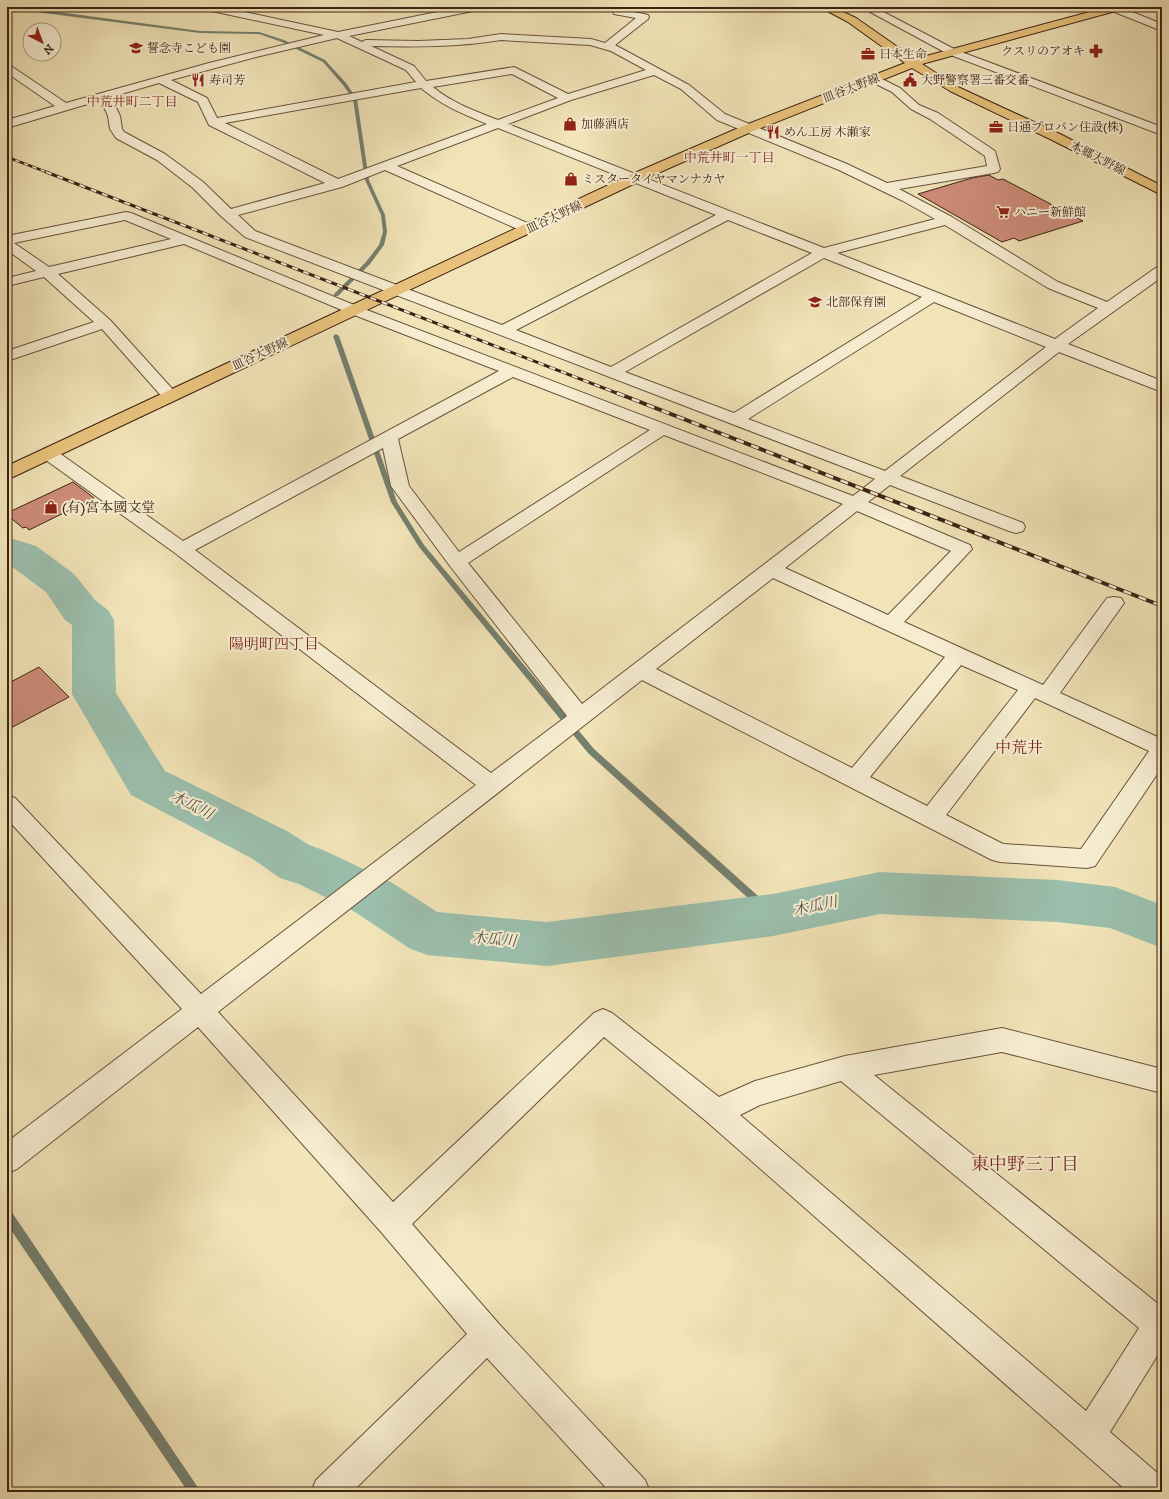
<svg xmlns="http://www.w3.org/2000/svg" width="1169" height="1499" font-family="'IM FELL DW Pica','Noto Serif JP',serif">
  <style>
    .lines { fill: none; stroke-linecap: round; stroke-linejoin: round }
    .stream { fill: #75806f; fill-rule: evenodd }
    .river { fill: #9bbfad; fill-rule: evenodd }
    .building { fill: #ce8d7b; stroke: #3d2112 }
    .minor-casing { stroke: #6a523c; stroke-width: 2 }
    .major-casing { stroke: #3d2112; stroke-width: 2 }
    .minor { fill: #f6edd1; fill-rule: evenodd }
    .major { fill: #e8c27c; fill-rule: evenodd }
    .rail-far2-casing { stroke: #3d2112; stroke-width: 2.5 }
    .rail-far1-casing { stroke: #3d2112; stroke-width: 3 }
    .rail-casing { stroke: #3d2112; stroke-width: 4 }
    .rail-far2 { stroke: #f6edd1; stroke-width: 1.5; stroke-dasharray: 4.5; stroke-linecap: butt }
    .rail-far1 { stroke: #f6edd1; stroke-width: 2; stroke-dasharray: 6; stroke-linecap: butt }
    .rail { stroke: #f6edd1; stroke-width: 2.5; stroke-dasharray: 8; stroke-linecap: butt }
    .labels { text-anchor: middle; stroke-width: 4; stroke-linejoin: round; paint-order: stroke }
    .far-poi-label { font-size: 12px; fill: #3d2112; stroke: #f6edd1; text-anchor: start }
    .far-street-label { font-size: 12px; fill: #3d2112; stroke: #f6edd1 }
    .far-neighbourhood-label { font-size: 13px; fill: #7a1f14; stroke: #f6edd1 }
    .poi-label { font-size: 14px; fill: #3d2112; stroke: #f6edd1; text-anchor: start }
    .neighbourhood-label { font-size: 15px; fill: #7a1f14; stroke: #f6edd1 }
    .water-label { font-size: 15px; font-style: italic; fill: #595040; stroke: #f6edd1 }
    .quarter-label { font-size: 16px; fill: #7a1f14; stroke: #f6edd1 }
    .near-neighbourhood-label { font-size: 18px; fill: #7a1f14; stroke: #f6edd1 }
  </style>
  <rect width="100%" height="100%" fill="#f1e4b8"/>
  <filter id="stains"><feTurbulence type="fractalNoise" baseFrequency=".005" numOctaves="4"/><feColorMatrix values="0 0 0 0 .2 0 0 0 0 .09 0 0 0 0 .02 0 0 0 .5 -.17"/></filter>
  <radialGradient id="worn" r=".72"><stop offset=".6" stop-color="#630" stop-opacity="0"/><stop offset="1" stop-color="#630" stop-opacity=".3"/></radialGradient>
  <g class="lines">
    <path class="stream" d="M21 7 200 31 259 32 284 40 325 60 346 83 357 99 369 180 385 215 387 232 384 245 370 264 338 296H334V294L366 262 379 245 383 232 381 215 365 180 353 99 343 85 323 62 282 42 259 34 200 33 28 11Z
      M336 334 339 336 397 502 424 545 594 749 776 912 777 915 776 918 773 919 770 918 588 753 419 547 391 502 333 336Z
      M7 1210 11 1211 201 1492H188L7 1224Z"/>
    <path class="river" d="M7 537 36 546 74 574 95 600 108 610 114 620 116 693 165 771 287 831 309 845 323 850 391 882 437 912 547 922 773 894 880 872 1057 880 1115 887 1162 905V948L1110 928 1057 922 880 914 773 936 547 966 427 955 409 948 355 912 299 884 280 878 253 859 131 795 72 694V625L65 620 46 592 7 563Z"/>
  </g>
  <path class="building" d="M989 175 998 180 1003 179 1083 221 1019 241 1014 238 1002 242 918 194 972 178Z
    M73 482 94 498 29 530 26 527 23 528 7 515V513Z
    M39 667 69 697 7 730V684Z"/>
  <g class="lines">
    <g class="minor-casing">
      <path id="minor" d="M202 7H221L338 32 462 7H483L478 10 349 36 362 42 366 40 418 41 468 39 501 34 591 39 605 43 636 18 614 14 613 12 614 10 618 9 644 14 648 15 649 17 648 19 615 45 689 85 725 114 847 164 887 183 987 166 985 156 930 119 911 109 892 92 870 81 868 79 870 77H878L900 88 919 105 938 113 995 151 1000 169 998 172 994 173 899 189 952 217 1058 282 1107 302 1157 267 1162 266V277L1068 344 1162 381V392L1059 352 900 476 1023 523 1025 527 1023 531 1016 533 1009 531 890 485 868 502 970 545 972 549 904 622 1043 685 1107 598 1114 597 1121 598 1124 603 1060 693 1162 739V767L1095 866 1087 868 1000 862 992 860 642 680 218 1012 393 1202 594 1013 603 1009 612 1013 719 1097 755 1081 845 1056 1002 1028 1162 1069V1093L1002 1052 874 1075 1162 1307V1348L1110 1432 1162 1477V1492H1128L706 1121 604 1037 412 1224 499 1324 645 1480 650 1492H610L487 1358 352 1492H311L316 1480 467 1334 382 1233 198 1027 17 1169 7 1173V1142L182 1009 7 819V795L15 798 201 994 476 785 175 553 43 458 40 454 43 450 49 449 55 450 183 541 499 371 349 313 184 244 58 274 110 320 176 393 178 396 176 399 170 401 164 399 102 329 7 361V351L94 322 44 277 7 286V278L36 271 7 250V236L126 212 131 213 359 307 853 496 875 479 245 237 222 217 193 188 157 160 116 138 110 129 108 116 101 100 7 128V120L55 106 7 73V65L11 66 66 103 209 63 324 35 207 10ZM337 38 406 70 416 82 217 118 207 98 171 80 256 57ZM501 40 590 45 611 51 646 70 568 94 514 67 426 81 414 66 371 46C415 47 458 47 501 40ZM512 74 558 98 498 120C475 111 452 103 433 87ZM654 75 681 89 717 120 839 170 903 201 935 219 824 248 508 124 571 100ZM159 83 198 102 209 125 325 183 231 209 203 182 165 154 124 132 122 129 120 116 111 97ZM421 88C441 105 463 114 487 124L338 179 225 123ZM498 128 716 215 502 325 255 231 238 215 342 187 385 170 524 232H534L536 229 534 226 397 166ZM125 220 171 239 49 267 14 243ZM728 220 812 253 611 367 516 330ZM945 225 1048 288 1098 308 1055 339 837 253ZM824 258 922 297 734 413 625 372ZM934 302 1046 347 885 471 748 419ZM513 377 650 430 459 552 409 486 398 439ZM664 435 843 504 582 704 468 563ZM383 448 391 486 450 566 567 716 491 773 195 550ZM857 511 951 551 888 615 785 568ZM773 578 945 657 852 768 656 669ZM961 665 1018 690 927 806 870 777ZM1035 698 1149 751 1081 849 1003 844 946 815ZM841 1081 1139 1328 1086 1411 740 1115 760 1105Z
        M861 7H874L956 50 1162 127V135L948 54Z
        M1106 7H1120L1162 24V31L1107 9Z"/>
    </g>
    <g class="major-casing">
      <path id="major" d="M820 7H833L856 18 915 59 1108 7H1124L1123 9 922 64 958 87 1060 134 1162 186V195L1052 140 950 91 912 68 751 132 640 181 13 477 7 478V466L630 175 743 126 905 63 848 22Z"/>
    </g>
    <use href="#minor" class="minor"/>
    <use href="#major" class="major"/>
    <g class="rail-far2-casing">
      <path id="rail-far2" d="M7 157 49 173"/>
    </g>
    <g class="rail-far1-casing">
      <path id="rail-far1" d="M46 172 619 394"/>
    </g>
    <g class="rail-casing">
      <path id="rail" d="M617 393 1162 606"/>
    </g>
    <use href="#rail-far2" class="rail-far2"/>
    <use href="#rail-far1" class="rail-far1"/>
    <use href="#rail" class="rail"/>
  </g>
  <defs>
    <g id="school-bare" transform="scale(1.08)"><path d="M0-5L7-2L0 1L-7-2ZM-4 1L0 2.5L4 1V4Q0 6-4 4Z" fill="#8f2418" stroke="#f6edd1" stroke-width="2.5" paint-order="stroke"/></g>
    <g id="pharmacy-bare" transform="scale(1.08)"><path d="M-2-6h4v4h4v4h-4v4h-4v-4h-4v-4h4Z" fill="#8f2418" stroke="#f6edd1" stroke-width="2.5" paint-order="stroke"/></g>
    <g id="office-bare" transform="scale(1.08)"><path d="M-6-3h4V-5.5h4V-3h4V5H-6ZM-1-4.5V-3h2v-1.5ZM-6 0V1H6V0Z" fill="#8f2418" stroke="#f6edd1" stroke-width="2.5" paint-order="stroke"/></g>
    <g id="restaurant-bare" transform="scale(1.08)"><path d="M-5-6h1v4h1v-4h1v4h1v-4h1v5L-1.5 .5V6h-2V.5L-5-1ZM5-6V6H3V1.5H1.5Q1.5-4 5-6Z" fill="#8f2418" stroke="#f6edd1" stroke-width="2.5" paint-order="stroke"/></g>
    <g id="civic-bare" transform="scale(1.08)"><path d="M-.6-6.5H3V-4.5H.6V-3L4-1V1h2V6H-6V1h2V-1L-.6-3ZM-1.2 2.5V6h2.4V2.5Z" fill="#8f2418" stroke="#f6edd1" stroke-width="2.5" paint-order="stroke"/></g>
    <g id="shop-bare" transform="scale(1.08)"><path d="M-5-2.5h2.3a2.7 3.5 0 0 1 5.4 0H5L5.5 6h-11ZM-1.5-2.5h3a1.5 2.3 0 0 0-3 0Z" fill="#8f2418" stroke="#f6edd1" stroke-width="2.5" paint-order="stroke"/></g>
    <g id="supermarket-bare" transform="scale(1.08)"><path d="M-6-5.5h2.5l.6 2H6L4.5 2H-2.5L-4.4-4H-6ZM-1.5 3.2a1.3 1.3 0 1 0 .1 0ZM3 3.2a1.3 1.3 0 1 0 .1 0Z" fill="#8f2418" stroke="#f6edd1" stroke-width="2.5" paint-order="stroke"/></g>
  </defs>
  <g fill-rule="evenodd">
    <use href="#school-bare" x="136" y="48"/>
    <use href="#pharmacy-bare" x="1096" y="51"/>
    <use href="#office-bare" x="868" y="54"/>
    <use href="#restaurant-bare" x="198" y="80"/>
    <use href="#civic-bare" x="910" y="80"/>
    <use href="#shop-bare" x="570" y="124"/>
    <use href="#office-bare" x="996" y="127"/>
    <use href="#restaurant-bare" x="773" y="132"/>
    <use href="#shop-bare" x="571" y="179"/>
    <use href="#supermarket-bare" x="1003" y="212"/>
    <use href="#school-bare" x="815" y="302"/>
    <use href="#shop-bare" x="51" y="507"/>
  </g>
  <g class="labels">
    <g class="far-poi-label">
      <text x="147" y="52">誓念寺こども園</text>
      <text x="1085" y="55" text-anchor="end">クスリのアオキ</text>
      <text x="879" y="58">日本生命</text>
      <text x="209" y="84">寿司芳</text>
      <text x="921" y="84">大野警察署三番交番</text>
      <text x="581" y="128">加藤酒店</text>
      <text x="1007" y="131">日通プロパン住設(株)</text>
      <text x="784" y="136">めん工房 木瀬家</text>
      <text x="582" y="183">ミスタータイヤマンナカヤ</text>
      <text x="1014" y="216">ハニー新鮮館</text>
      <text x="826" y="306">北部保育園</text>
    </g>
    <g class="far-street-label">
      <text transform="translate(851 88) rotate(-21)" y="4">皿谷大野線</text>
      <text transform="translate(1098 158) rotate(27)" y="4">本郷大野線</text>
      <text transform="translate(554 217) rotate(-25)" y="4">皿谷大野線</text>
      <text transform="translate(260 354) rotate(-25)" y="4">皿谷大野線</text>
    </g>
    <g class="far-neighbourhood-label">
      <text x="132" y="106">中荒井町二丁目</text>
      <text x="729" y="162">中荒井町一丁目</text>
    </g>
    <g class="poi-label">
      <text x="62" y="512">(有)宮本國文堂</text>
    </g>
    <g class="neighbourhood-label">
      <text x="274" y="649">陽明町四丁目</text>
    </g>
    <g class="water-label">
      <text transform="translate(192 805) rotate(27)" y="5">木瓜川</text>
      <text transform="translate(815 906) rotate(-12)" y="5">木瓜川</text>
      <text transform="translate(494 939) rotate(5)" y="5">木瓜川</text>
    </g>
    <g class="quarter-label">
      <text x="1019" y="753">中荒井</text>
    </g>
    <g class="near-neighbourhood-label">
      <text x="1025" y="1170">東中野三丁目</text>
    </g>
  </g>
  <rect width="1169" height="1499" fill="none" stroke="#f1e4b8" stroke-width="24"/>
  <rect x="8" y="8" width="1153" height="1483" fill="none" stroke="#3d2112" stroke-width="2"/>
  <rect x="12" y="12" width="1145" height="1475" fill="none" stroke="#3d2112"/>
  <g transform="translate(42 42) rotate(138)"><circle r="19" fill="#f6edd1" stroke="#ac9b85"/>
  <path d="M0-3L7 15L0 10L-7 15Z" fill="#8f2418"/>
  <text y="-6" font-size="11" font-weight="bold" text-anchor="middle" fill="#3d2112">N</text>
  </g>
  <rect width="100%" height="100%" filter="url(#stains)"/>
  <rect width="100%" height="100%" fill="url(#worn)"/>
</svg>
